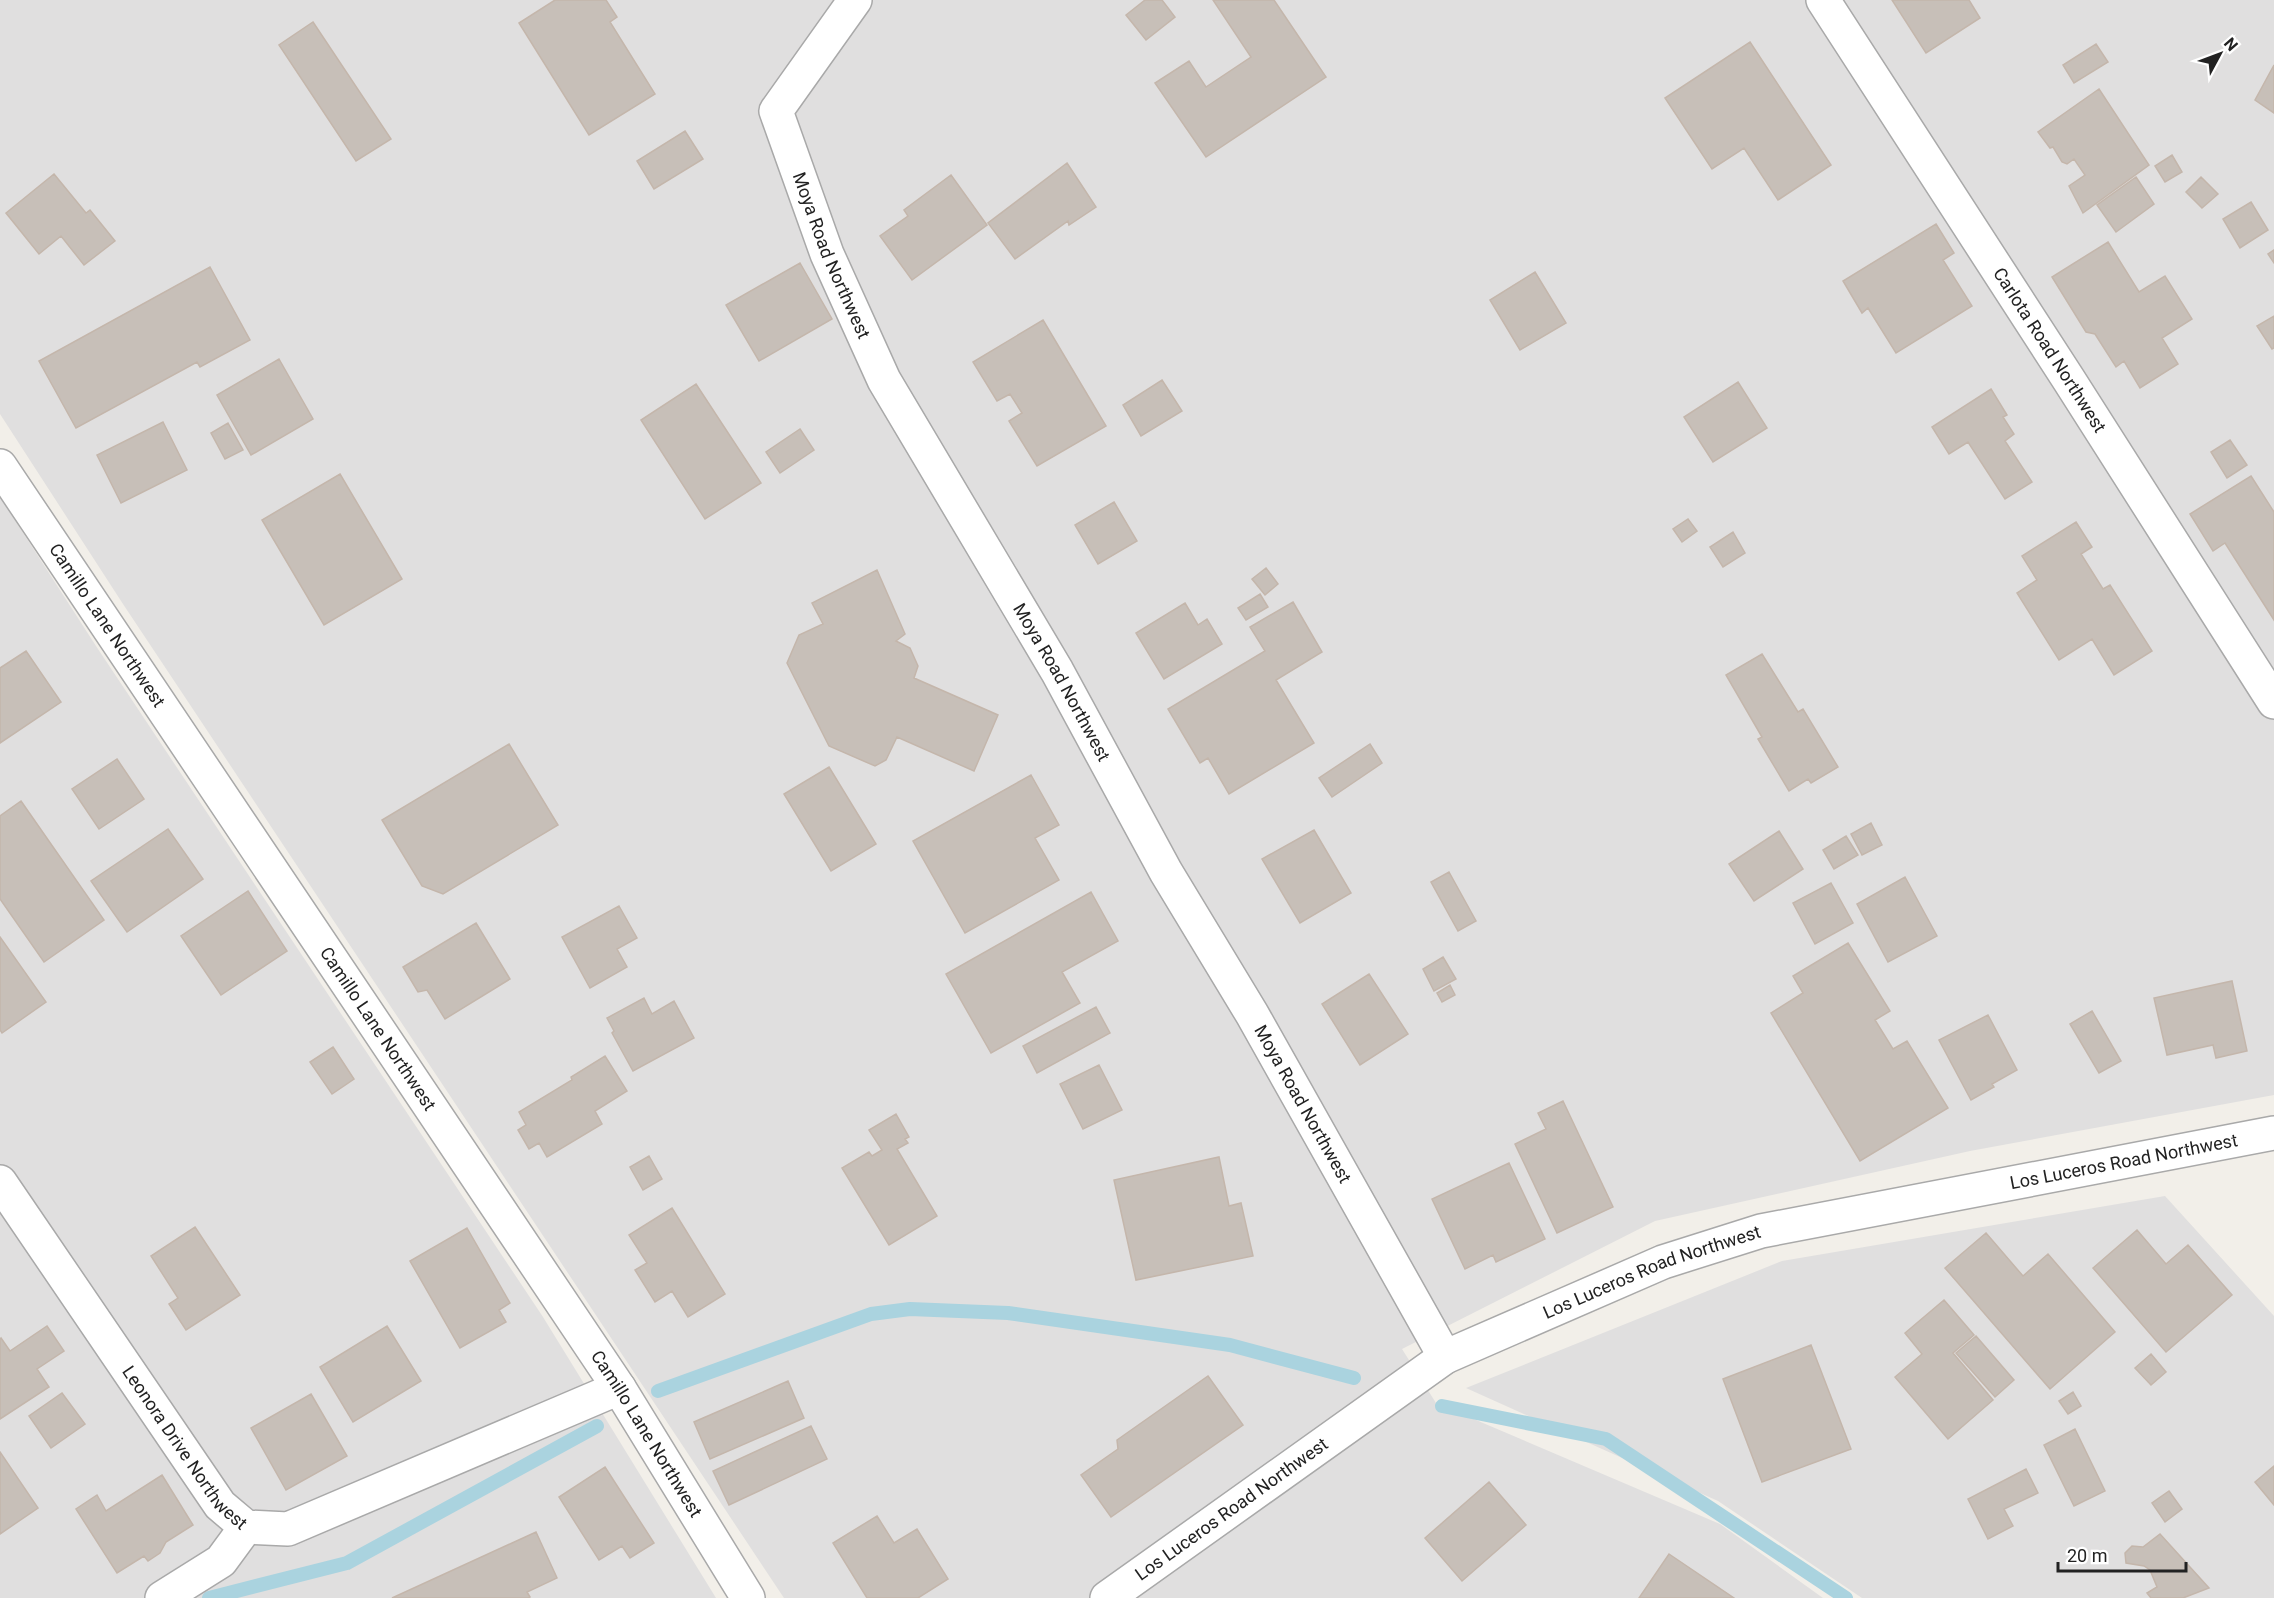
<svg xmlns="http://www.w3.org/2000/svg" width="2274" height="1598" font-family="Roboto,sans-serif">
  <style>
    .residential { fill: #e0dfdf }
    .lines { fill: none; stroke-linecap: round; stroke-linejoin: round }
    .stream { stroke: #aad3df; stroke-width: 14 }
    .building { fill: #c7bfb8; stroke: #c4b6ab; stroke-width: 1.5 }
    .minor-casing { stroke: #a9a9a9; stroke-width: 36 }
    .minor { stroke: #fff; stroke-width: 33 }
    .labels { text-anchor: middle; stroke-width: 6; stroke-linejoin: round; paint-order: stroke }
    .street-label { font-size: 18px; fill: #222; stroke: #fff }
  </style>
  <rect width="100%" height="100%" fill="#f2efe9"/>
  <path class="residential" d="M0 0H2274V1095L1970 1151 1655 1221 1402 1349 1436 1403 1720 1524 1823 1598H784L123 604 0 414Z
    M0 497 96 646 543 1317 716 1598H0Z
    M2165 1196 2274 1316V1598H1862L1718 1501 1466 1388 1782 1261Z"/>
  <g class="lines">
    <path class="stream" d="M658 1391 871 1314 910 1309 1008 1313 1230 1345 1354 1378
      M1442 1406 1606 1439 1846 1598
      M209 1598 347 1563 597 1426"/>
  </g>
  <path class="building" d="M555 0H606L617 17 610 22 655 94 589 135 519 23Z
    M1145 0H1162L1175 17 1146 40 1126 15Z
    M1213 0H1274L1326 77 1206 157 1155 83 1189 61 1206 87 1251 57Z
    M1892 0H1969L1980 18 1926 53Z
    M313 22 391 139 356 161 279 45Z
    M1750 42 1831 165 1778 200 1744 148 1712 169 1665 98Z
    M2096 44 2108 62 2074 83 2063 65Z
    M2274 65V113L2255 100Z
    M2099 89 2149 165 2083 213 2069 186 2085 175 2074 159 2067 164 2062 162 2053 147 2050 148 2038 132Z
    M685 131 703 159 654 189 637 161Z
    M2172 155 2182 172 2165 182 2155 166Z
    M1067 163 1096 207 1069 225 1068 221 1015 259 988 223Z
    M54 174 86 213 90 210 115 241 84 265 61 236 39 254 6 213Z
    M951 175 987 225 912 280 880 236 908 216 904 210Z
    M2136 177 2154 204 2116 232 2097 205Z
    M2201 177 2218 194 2202 208 2186 192Z
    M2251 202 2268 230 2240 248 2223 219Z
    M1936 224 1954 253 1943 260 1972 306 1896 353 1868 308 1862 313 1843 281Z
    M2108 242 2139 292 2165 276 2192 319 2162 338 2178 364 2140 388 2124 361 2116 367 2095 334 2086 332 2052 277Z
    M2274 250V263L2268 254Z
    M800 263 832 319 759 361 726 305Z
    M210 267 250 340 200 367 197 362 76 428 39 361Z
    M1535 272 1566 323 1520 350 1490 300Z
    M2274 316V348L2272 349 2257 326Z
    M1043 320 1106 426 1037 466 1009 421 1022 413 1010 394 997 401 973 362Z
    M279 359 313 419 251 455 217 395Z
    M1162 380 1182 411 1141 436 1123 405Z
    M1738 382 1767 428 1713 462 1684 417Z
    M696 384 761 483 705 519 641 420Z
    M1991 389 2007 415 2003 417 2014 434 2005 441 2032 482 2005 499 1968 442 1949 454 1932 427Z
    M163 422 187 470 121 503 97 455Z
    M228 423 243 450 225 459 211 433Z
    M800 429 814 450 780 473 766 452Z
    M2230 440 2247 465 2227 478 2211 452Z
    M340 474 402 579 324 625 262 520Z
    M2251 476 2274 512V620L2225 543 2213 551 2190 514Z
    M1114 502 1137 541 1098 564 1075 525Z
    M1688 519 1697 531 1682 542 1673 529Z
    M2076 522 2092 547 2081 554 2103 589 2110 585 2152 651 2114 675 2092 639 2059 660 2017 593 2037 580 2022 556Z
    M1733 532 1745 553 1723 567 1710 547Z
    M1266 568 1278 584 1265 595 1252 579Z
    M877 570 905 634 896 641 910 648 918 666 914 678 998 715 974 771 897 737 886 760 875 766 829 746 787 663 799 635 823 624 812 603Z
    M1260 594 1268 607 1246 620 1238 608Z
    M1293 602 1322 652 1276 680 1314 743 1229 794 1208 758 1200 763 1168 709 1265 651 1250 627Z
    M1185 603 1198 625 1207 619 1222 644 1164 679 1136 633Z
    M26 651 61 702 0 743V668Z
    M1762 654 1798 712 1803 709 1838 767 1811 783 1808 779 1789 791 1758 739 1762 737 1726 675Z
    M509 744 558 825 443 894 422 886 382 820Z
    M1370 744 1382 763 1332 797 1319 778Z
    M117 759 144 799 99 829 72 789Z
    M829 767 876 844 831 871 784 794Z
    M1031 775 1059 825 1035 838 1059 880 965 933 913 841Z
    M21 801 104 920 44 962 0 899V816Z
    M1871 823 1882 845 1862 855 1851 834Z
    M168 829 203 879 127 932 91 881Z
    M1314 830 1351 893 1300 923 1262 859Z
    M1779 831 1803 869 1754 901 1729 864Z
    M1846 836 1858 855 1834 869 1823 850Z
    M1449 872 1476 921 1458 931 1431 882Z
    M1905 877 1937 936 1888 962 1857 904Z
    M1831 883 1853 923 1815 944 1793 903Z
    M248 891 287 951 221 995 181 936Z
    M1091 892 1118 941 1062 972 1080 1003 991 1053 946 974Z
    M619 906 637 938 617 949 627 967 590 988 562 937Z
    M476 923 510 979 445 1019 427 990 418 992 403 967Z
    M0 937 46 1002 2 1033 0 1030Z
    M1848 943 1890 1011 1875 1020 1893 1049 1907 1041 1948 1108 1860 1161 1771 1013 1803 993 1793 976Z
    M1443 957 1456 979 1434 991 1423 969Z
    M1369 974 1408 1034 1360 1065 1322 1004Z
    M2232 981 2247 1051 2216 1058 2213 1045 2167 1055 2154 998Z
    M1450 985 1455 995 1442 1002 1437 993Z
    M644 998 652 1014 674 1001 694 1038 633 1071 612 1033 614 1031 607 1018Z
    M1096 1007 1110 1033 1037 1073 1023 1046Z
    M2092 1011 2121 1061 2099 1073 2070 1024Z
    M1988 1015 2017 1070 1992 1084 1994 1087 1971 1100 1939 1040Z
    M333 1047 354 1079 332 1094 310 1062Z
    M605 1056 627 1091 595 1111 602 1124 547 1157 539 1143 529 1149 518 1130 526 1125 519 1112 572 1080 571 1077Z
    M1099 1065 1122 1110 1083 1129 1060 1084Z
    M1563 1101 1613 1207 1557 1233 1515 1144 1546 1129 1538 1113Z
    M896 1114 909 1137 905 1139 908 1143 897 1149 937 1216 889 1245 842 1168 869 1152 872 1156 882 1150 869 1130Z
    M649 1156 662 1179 643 1190 630 1167Z
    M1219 1157 1229 1206 1241 1203 1253 1256 1136 1280 1114 1180Z
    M1509 1163 1545 1239 1496 1262 1493 1255 1465 1269 1432 1199Z
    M672 1208 725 1294 688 1317 672 1291 655 1302 635 1270 647 1263 629 1235Z
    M195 1227 240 1295 186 1330 169 1304 178 1298 151 1256Z
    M467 1228 510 1303 499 1310 506 1322 460 1348 410 1261Z
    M2137 1230 2166 1264 2188 1245 2232 1295 2166 1352 2093 1268Z
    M1986 1233 2023 1276 2048 1254 2115 1332 2050 1389 1945 1268Z
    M1944 1300 1974 1335 1953 1353 1993 1400 1948 1439 1895 1377 1922 1354 1905 1333Z
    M47 1326 64 1351 37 1369 49 1387 0 1419V1339L1 1338 10 1351Z
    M387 1326 421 1381 353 1422 320 1367Z
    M1976 1336 2014 1380 1995 1397 1956 1353Z
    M1811 1345 1851 1449 1762 1482 1723 1379Z
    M2151 1354 2166 1372 2151 1385 2135 1368Z
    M1208 1376 1243 1425 1111 1517 1081 1475 1118 1449 1117 1440Z
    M788 1381 804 1418 710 1459 694 1422Z
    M2073 1392 2081 1406 2068 1414 2059 1401Z
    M62 1393 85 1424 51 1448 29 1416Z
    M311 1394 347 1456 286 1490 251 1428Z
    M811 1426 827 1459 729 1505 713 1471Z
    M2075 1429 2105 1491 2074 1506 2044 1445Z
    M0 1452 38 1508 0 1534Z
    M2274 1466V1505L2255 1482Z
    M605 1467 654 1543 630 1558 622 1546 599 1560 559 1497Z
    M2026 1469 2038 1493 2004 1509 2013 1526 1988 1539 1968 1499Z
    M162 1475 193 1525 166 1542 160 1553 148 1561 144 1556 117 1573 76 1509 97 1495 106 1511Z
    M1489 1482 1526 1525 1462 1581 1425 1538Z
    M2169 1491 2182 1509 2165 1522 2152 1503Z
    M877 1516 894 1543 917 1529 948 1579 918 1598H867L833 1543Z
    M536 1532 557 1578 527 1592 530 1597 528 1598H392Z
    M2160 1534 2209 1588 2183 1598H2151L2147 1593 2157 1587 2150 1570 2144 1566 2126 1563 2125 1553 2132 1546 2143 1547Z
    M1669 1554 1734 1598H1639Z"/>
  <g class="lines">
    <g class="minor-casing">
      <g id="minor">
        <path id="s1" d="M855 0 776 111 827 254 884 380 1057 671 1166 872 1252 1014 1445 1357"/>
        <path id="s2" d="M1823 0 2069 380 2274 702"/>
        <path id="s3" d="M0 466 619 1388 748 1598"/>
        <path id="s4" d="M0 1182 220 1505 246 1527 288 1529 619 1388"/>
        <path d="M162 1598 221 1561 246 1527"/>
        <path id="s5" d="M1107 1598 1445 1357 1663 1262 1761 1231 2274 1133"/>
      </g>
    </g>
    <use href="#minor" class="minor"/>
  </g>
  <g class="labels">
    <g class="street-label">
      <text dy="6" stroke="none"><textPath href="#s1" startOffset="291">Moya Road Northwest</textPath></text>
      <text dy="6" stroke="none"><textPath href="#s2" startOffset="417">Carlota Road Northwest</textPath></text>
      <text dy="6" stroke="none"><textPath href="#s3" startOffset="192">Camillo Lane Northwest</textPath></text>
      <text dy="6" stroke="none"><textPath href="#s1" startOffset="777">Moya Road Northwest</textPath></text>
      <text dy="6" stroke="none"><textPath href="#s3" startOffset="678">Camillo Lane Northwest</textPath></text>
      <text dy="6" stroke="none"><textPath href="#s1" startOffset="1263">Moya Road Northwest</textPath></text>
      <text dy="6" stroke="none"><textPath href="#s5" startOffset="1125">Los Luceros Road Northwest</textPath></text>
      <text dy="6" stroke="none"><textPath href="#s5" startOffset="639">Los Luceros Road Northwest</textPath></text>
      <text dy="6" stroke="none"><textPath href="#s3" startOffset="1164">Camillo Lane Northwest</textPath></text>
      <text dy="6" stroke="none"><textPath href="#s4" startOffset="324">Leonora Drive Northwest</textPath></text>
      <text dy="6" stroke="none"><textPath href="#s5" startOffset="153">Los Luceros Road Northwest</textPath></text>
    </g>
  </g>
  <g transform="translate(2220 54) rotate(49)" stroke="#ffffff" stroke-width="4.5" paint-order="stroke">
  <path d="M0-4.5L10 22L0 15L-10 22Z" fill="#222222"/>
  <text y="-9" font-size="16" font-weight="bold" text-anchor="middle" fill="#222222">N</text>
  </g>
  <path d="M2058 1562v9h128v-9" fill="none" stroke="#222222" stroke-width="3"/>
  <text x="2067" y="1562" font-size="18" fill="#222222" stroke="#ffffff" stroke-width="4.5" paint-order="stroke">20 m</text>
</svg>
